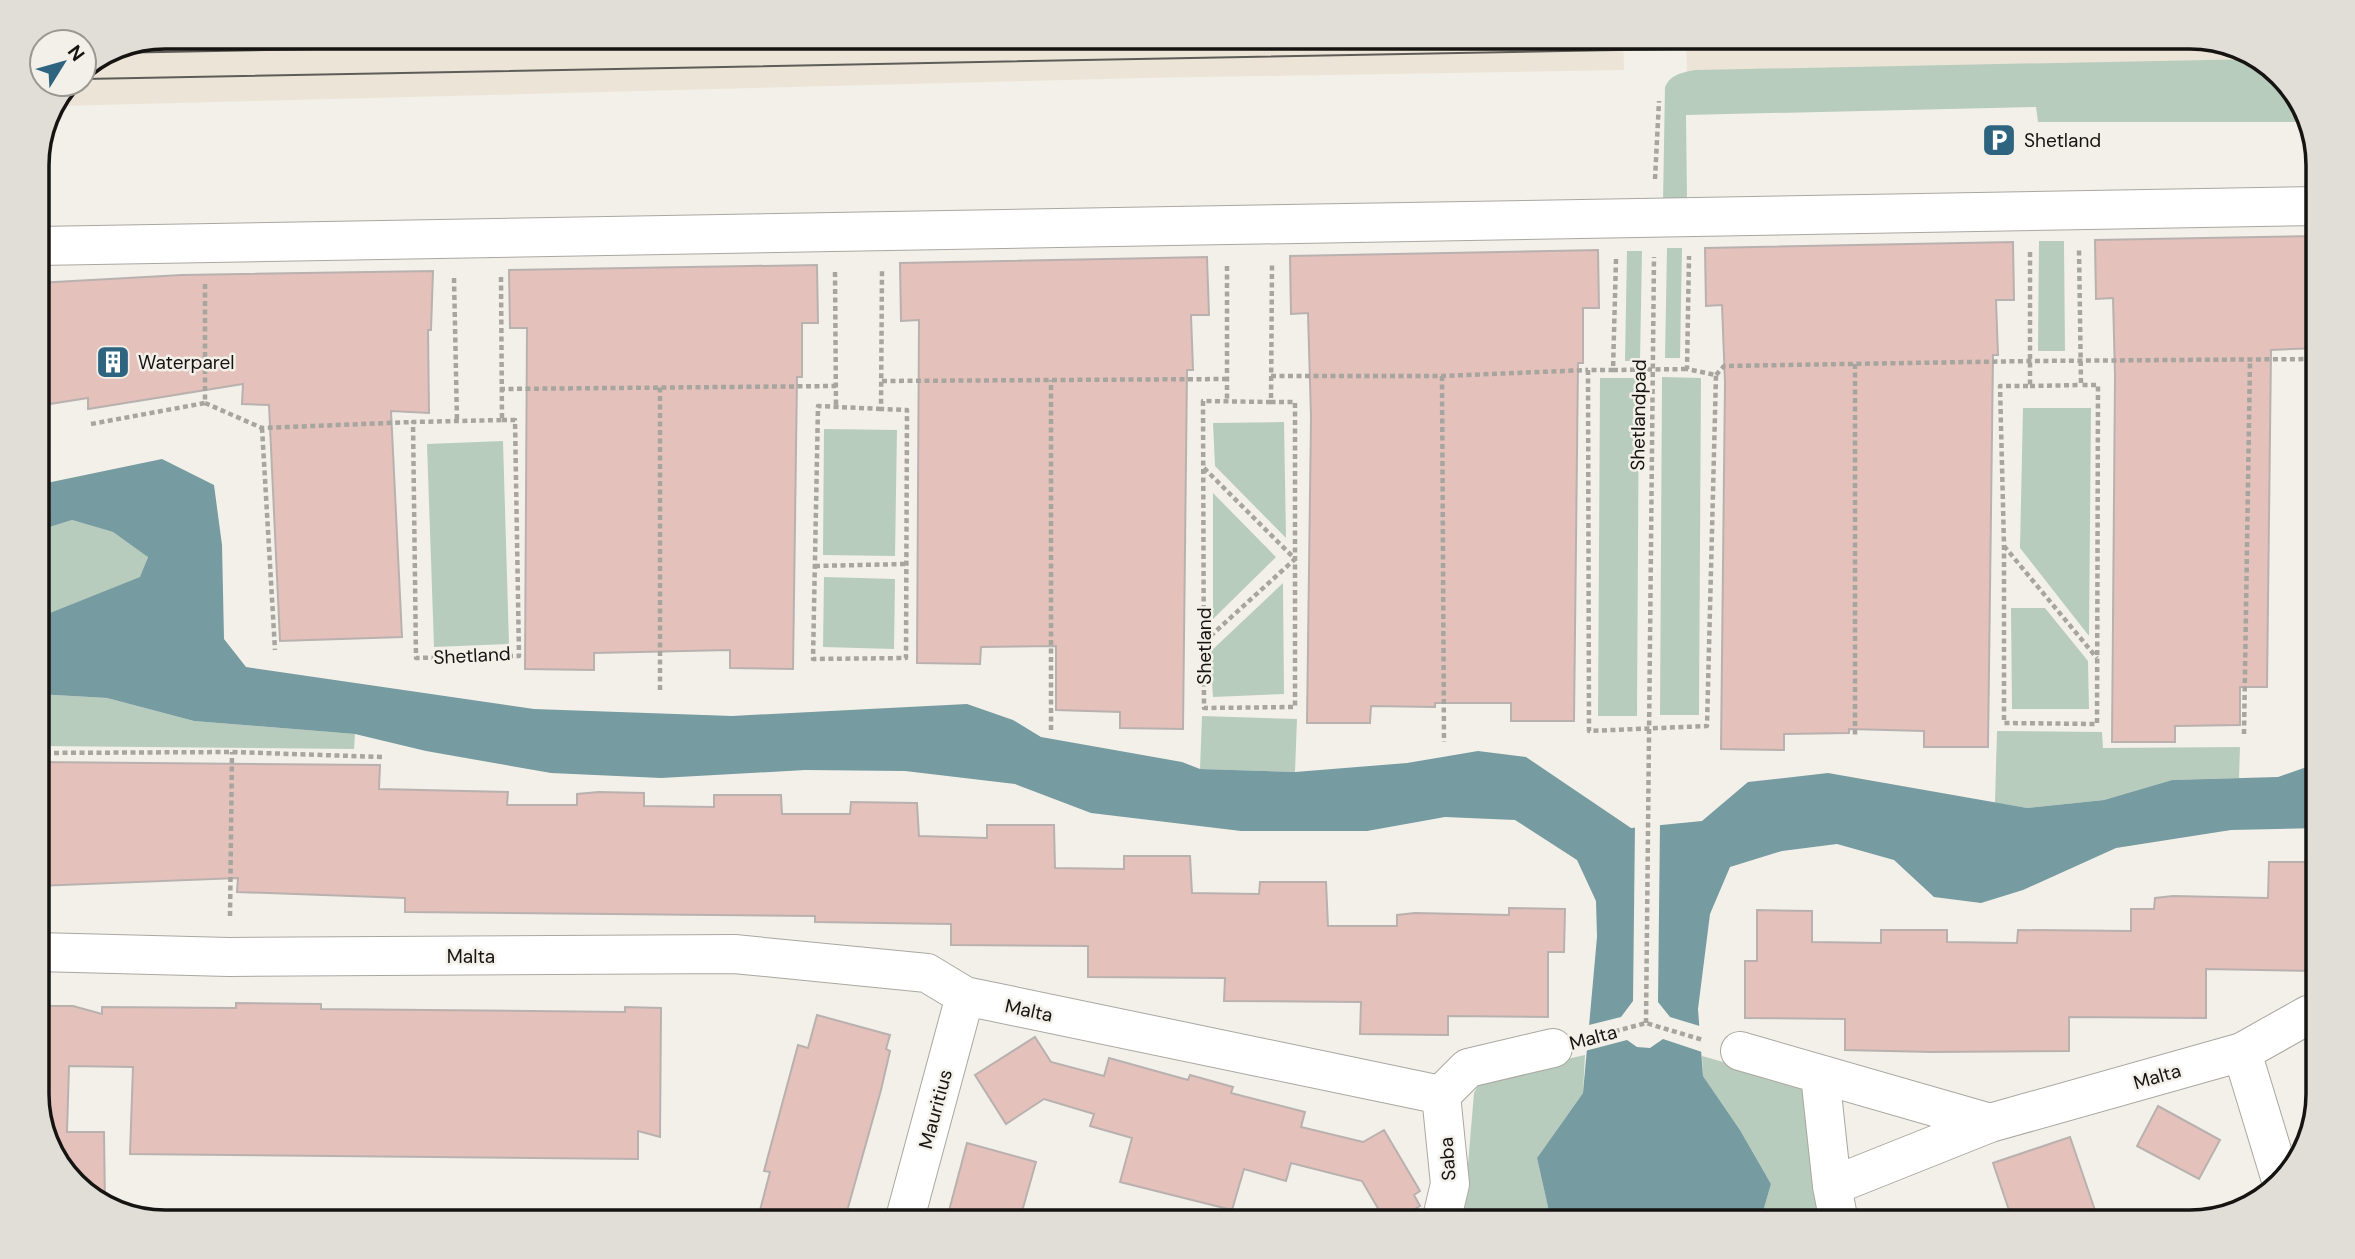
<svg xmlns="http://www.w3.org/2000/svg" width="2355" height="1259" font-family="'DM Sans',sans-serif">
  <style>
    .built { fill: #ece5d7 }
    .green { fill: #b8ccbd }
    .water { fill: #769ba0 }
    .pier { fill: #f3f0e9 }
    .building { fill: #e4c1ba; stroke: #b9b1b0; stroke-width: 2 }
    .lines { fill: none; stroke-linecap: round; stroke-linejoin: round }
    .minor-casing { stroke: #aaa7a1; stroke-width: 40 }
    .path { stroke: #a7a59f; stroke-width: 4.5; stroke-dasharray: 5 3.5; stroke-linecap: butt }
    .minor { stroke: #fff; stroke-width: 38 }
    .tram { stroke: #5e5c58; stroke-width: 2 }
    .labels { text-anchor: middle; stroke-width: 5; stroke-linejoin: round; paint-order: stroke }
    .poi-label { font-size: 19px; fill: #161412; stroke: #f3f0e9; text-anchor: start }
    .street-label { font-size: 19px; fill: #161412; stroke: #f3f0e9 }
    .rim { fill: none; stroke: #161412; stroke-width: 3.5 }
  </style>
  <rect width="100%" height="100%" fill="#f3f0e9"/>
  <path class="built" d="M165 37H1623L1624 67V70L1144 78 60 106 70 84H84V68L116 46Z
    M1686 37H2190L2247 50 2257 59 1687 72Z"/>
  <path class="green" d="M2257 59 2297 94 2306 122H2038L2036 107 1686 115 1687 201H1663L1665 87C1671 74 1681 73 1695 70Z
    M2039 241H2064L2065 351H2038Z
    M1667 248H1682L1680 358H1665Z
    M1627 251H1642L1640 361H1625Z
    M1662 377 1701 378 1699 715H1660Z
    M1600 378H1639L1637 716H1598Z
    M2023 408H2091L2089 636 2020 548Z
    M1284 422 1286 538 1215 466 1213 423Z
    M824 429 897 430 895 556 823 555Z
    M503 441 509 644 434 647 427 444Z
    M1213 493 1276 557 1213 619Z
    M72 520 113 532 148 556 141 577 50 614 37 605V531Z
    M824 577 895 579 894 649 823 647Z
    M1283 583 1284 694 1213 697 1210 652Z
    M2011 608H2045L2088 661 2089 709H2012Z
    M37 694 107 698 194 721 355 734 354 749 37 746Z
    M1202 716 1297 719 1295 772 1200 769Z
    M1997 731 2102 732 2103 748 2240 747 2239 778 2172 780 2104 800 2027 808 1995 803Z
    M1585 1055 1583 1093 1537 1158 1551 1219 1555 1222H1456L1466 1188 1474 1093 1482 1078Z
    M1702 1056 1805 1085 1824 1222H1760L1771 1184 1740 1130 1703 1076Z"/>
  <path class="water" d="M162 459 214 485 222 545 224 639 246 667 534 709 732 716 967 704 1013 720 1041 737 1182 762 1200 769 1295 772 1407 763 1478 751 1526 757 1631 828 1702 821 1748 782 1828 773 2027 808 2104 800 2172 780 2278 777 2318 763V828L2231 830 2116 848 2023 890 1981 903 1934 897 1894 860 1837 844 1782 851 1730 867 1710 914 1698 1009 1703 1076 1740 1130 1771 1184 1760 1222H1555L1551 1220 1537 1158 1583 1093 1597 937 1596 901 1577 860 1515 820 1445 817 1367 831H1241L1091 813 1015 784 905 771 805 770 661 778 551 773 426 751 355 734 194 721 107 698 37 694V605L50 613 140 577 148 557 113 532 72 520 37 531V485Z"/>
  <path class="pier" d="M1660 822 1658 1002 1670 1017 1703 1027 1705 1053 1663 1039 1650 1048 1637 1047 1627 1040 1581 1052 1585 1026 1621 1017 1633 1001 1635 824Z"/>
  <path class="building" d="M2318 236V348L2271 350 2267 687H2240V725L2175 726V742H2112L2115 375 2113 298 2096 299 2095 240Z
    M2013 242 2014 300H1996L1998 355H1993L1988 747H1924V731L1849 729V733L1784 734V750L1721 749 1725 382 1722 305 1706 306 1705 248Z
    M1598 250 1599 308H1583V363H1578L1574 721H1511V703H1435V707L1371 706 1370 723H1307L1311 417 1308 313 1291 314 1290 256Z
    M1207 257 1209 315H1191L1193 370H1187L1183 729 1120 728V712L1056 710V646L981 647 980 664 917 663 919 320 901 321 900 263Z
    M817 265 818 323H802V377H797L793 669 730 668V650L594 653V670L525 669 527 328H510L509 270Z
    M433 271 431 330H428L429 413 391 411 402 637 280 641 269 405 242 404 243 384 88 409V398L37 406V283L182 275Z
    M37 762 380 765 379 789 508 792 507 805H577V794L599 792 644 793V806L714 807V795H781L782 814H850L851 802 917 803 919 836 987 838V825H1054L1055 868 1124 869V856H1190L1192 893 1259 894 1260 882H1326L1328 926H1397V915L1415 913 1509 915V908L1565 909 1564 952H1548V1017L1448 1016V1035L1360 1034 1361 1002 1224 1001 1225 978 1088 977V946L951 945V924L815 922V916L405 912V898L237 892 238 878 37 886Z
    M2269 862H2318V971L2206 969V1018L2069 1017V1051L1932 1052 1845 1050V1019L1745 1018V961H1757V910L1812 911V942L1881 943V930H1947V942L2017 943 2018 930 2131 931V909H2154L2155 898 2173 896 2268 898Z
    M236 1003 321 1004V1009L625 1012V1007L661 1008 660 1137 638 1131V1159L130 1154 133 1067 69 1066 67 1132H104L105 1206 58 1165 57 1161 37 1103V1006H73L102 1014V1007L236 1008Z
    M817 1015 890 1035 886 1049 890 1051 881 1090 844 1222H791L759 1214 770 1172 764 1171 798 1045 808 1048Z
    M1035 1037 1051 1062 1104 1076 1109 1058 1188 1080 1190 1075 1233 1087 1231 1093 1305 1112 1301 1127 1363 1142 1384 1130 1420 1191 1414 1195 1420 1206 1393 1222H1386L1362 1181 1291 1163 1286 1181 1244 1169 1232 1210 1120 1182 1132 1138 1090 1126 1094 1114 1044 1099 1006 1124 975 1075Z
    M2158 1106 2220 1140 2199 1179 2137 1146Z
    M2070 1137 2099 1222H2013L1993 1163Z
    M967 1143 1036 1162 1019 1222H946Z"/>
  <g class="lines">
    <g class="minor-casing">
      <path id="minor" d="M37 246 2318 206
        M37 952 229 957 734 954 927 973 965 996 1441 1095 1468 1068 1553 1048
        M1740 1051 1990 1123 2242 1052 2308 1015 2318 1014
        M2242 1052 2280 1177
        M1820 1075 1832 1186 1839 1222
        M1832 1186 1990 1123
        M904 1222 965 996
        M1441 1222 1450 1184 1441 1095"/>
    </g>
    <path class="path" d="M1655 179 1659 101
      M2030 252V386H2000L2004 545V723L2097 724 2098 385H2081L2079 249
      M1616 259 1613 370H1588L1589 731 1707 726 1716 375 1687 369 1689 256
      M1227 266V401
      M835 272 836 407
      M501 277 502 420
      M454 278 457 421
      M205 284V403L262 428 413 422
      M1855 364V735
      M1613 370 1687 369
      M1716 375 1724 366 2031 361 2318 359
      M1271 376H1442L1588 370
      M1442 376 1444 742
      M882 381 1227 379
      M2030 386 2081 385
      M500 389 836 386
      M1271 402 1203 401 1204 708 1295 707V402H1271L1272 264
      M881 409 818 406 813 659 906 658 907 410 881 409 882 270
      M502 420H515L519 656 416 658 413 422Z
      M91 424 205 403
      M262 428 275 650
      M1204 468 1295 559 1205 641
      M2004 546 2097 658
      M815 566 905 564
      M660 690V387
      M1051 730V380
      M2244 734 2250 360
      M37 753 232 752 382 757
      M230 916 232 752
      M1646 1023 1654 257
      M1590 1038 1646 1023 1703 1040"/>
    <use href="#minor" class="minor"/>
    <path class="tram" d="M107 53 949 37
      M84 79 2198 39"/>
  </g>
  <defs>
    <g id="parking-square" transform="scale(1.75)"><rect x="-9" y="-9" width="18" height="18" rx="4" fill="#2e6480" stroke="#f3f0e9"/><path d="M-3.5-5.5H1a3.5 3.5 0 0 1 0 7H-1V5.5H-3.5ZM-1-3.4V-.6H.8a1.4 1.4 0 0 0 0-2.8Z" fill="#fff"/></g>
    <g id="building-square" transform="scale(1.75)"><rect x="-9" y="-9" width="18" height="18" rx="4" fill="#2e6480" stroke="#f3f0e9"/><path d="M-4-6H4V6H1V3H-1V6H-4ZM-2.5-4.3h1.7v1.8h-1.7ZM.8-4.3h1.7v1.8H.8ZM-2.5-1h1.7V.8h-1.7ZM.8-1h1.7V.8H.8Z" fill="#fff"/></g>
  </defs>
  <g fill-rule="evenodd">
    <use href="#parking-square" x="1999" y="140"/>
    <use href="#building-square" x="113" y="362"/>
  </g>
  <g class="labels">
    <g class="poi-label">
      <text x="2024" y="147">Shetland</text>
      <text x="138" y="369">Waterparel</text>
    </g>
    <g class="street-label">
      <text transform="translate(1638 415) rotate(-89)" y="7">Shetlandpad</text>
      <text transform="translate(1204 646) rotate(-90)" y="7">Shetland</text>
      <text transform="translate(472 655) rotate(-3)" y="7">Shetland</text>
      <text x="471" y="963">Malta</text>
      <text transform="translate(1029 1010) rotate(12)" y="7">Malta</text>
      <text transform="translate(1593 1037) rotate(-15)" y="7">Malta</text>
      <text transform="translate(2157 1076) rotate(-16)" y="7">Malta</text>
      <text transform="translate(935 1109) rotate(-75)" y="7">Mauritius</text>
      <text transform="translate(1447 1159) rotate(-94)" y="7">Saba</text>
    </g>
  </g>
  <path d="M0 0H2355V1259H0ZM165 49H2190A116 116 0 0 1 2306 165V1094A116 116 0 0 1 2190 1210H165A116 116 0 0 1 49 1094V165A116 116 0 0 1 165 49Z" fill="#e1ded8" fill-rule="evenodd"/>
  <path class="rim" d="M165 49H2190A116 116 0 0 1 2306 165V1094A116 116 0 0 1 2190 1210H165A116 116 0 0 1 49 1094V165A116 116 0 0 1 165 49Z"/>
  <g transform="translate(63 63) rotate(53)"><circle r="33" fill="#f3f0e9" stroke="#9b9893" stroke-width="2"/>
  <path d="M0-5L12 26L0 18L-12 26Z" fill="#2e6480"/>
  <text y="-10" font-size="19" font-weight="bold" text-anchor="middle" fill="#161412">N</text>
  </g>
</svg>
